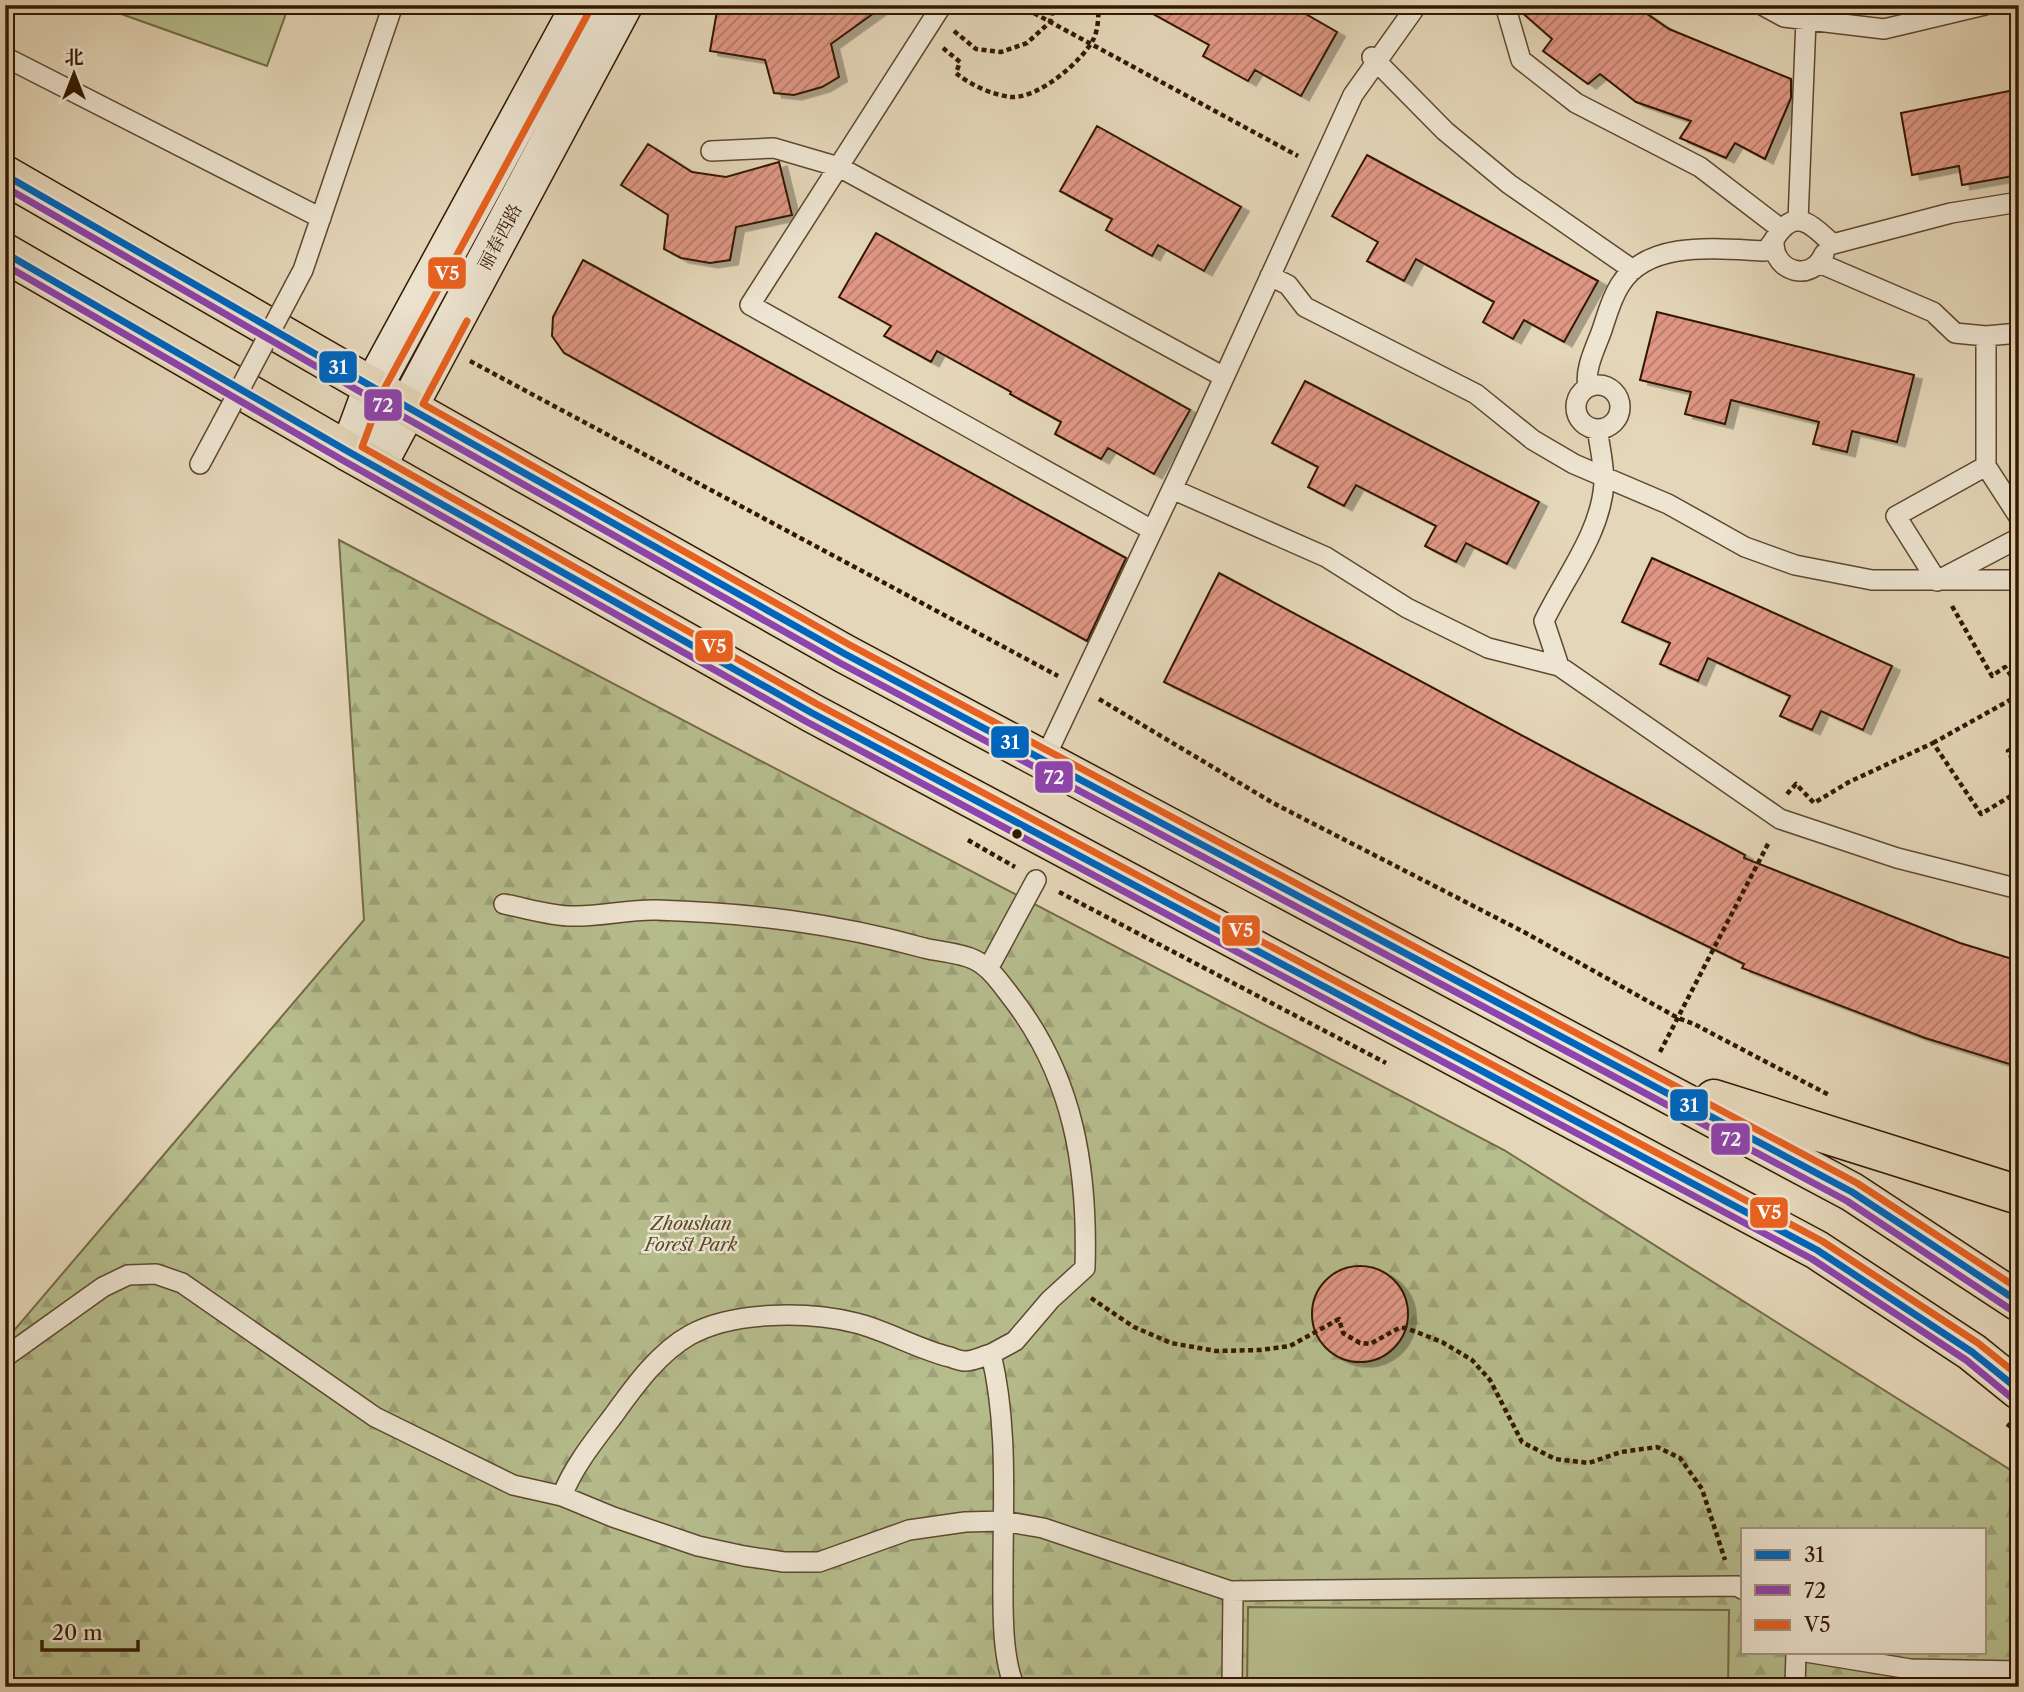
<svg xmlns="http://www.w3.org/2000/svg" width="2024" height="1692" font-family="'Libre Caslon Text','Noto Serif SC',serif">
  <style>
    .forest { fill: url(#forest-firs); stroke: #746a46; stroke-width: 2; fill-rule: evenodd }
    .pitch { fill: #b6bd8d; stroke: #746a46; stroke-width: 2 }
    .building { fill: url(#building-hatch); stroke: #331800; stroke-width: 2; filter: url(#shadow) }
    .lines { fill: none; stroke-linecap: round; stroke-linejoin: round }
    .service-casing { stroke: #5f482e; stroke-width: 22 }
    .secondary-casing { stroke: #331800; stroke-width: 41 }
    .primary-casing { stroke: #331800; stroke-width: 41 }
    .path { stroke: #331800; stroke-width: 4.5; stroke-dasharray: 5 3.5; stroke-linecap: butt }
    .service { stroke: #ede4d1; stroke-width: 19 }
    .secondary { stroke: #ede4d1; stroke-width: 38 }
    .primary { stroke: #e4d6b8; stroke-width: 38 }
    .service-bridge-casing { stroke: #5f482e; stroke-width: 22; stroke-linecap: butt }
    .service-bridge { stroke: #ede4d1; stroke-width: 19 }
    .bus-1-casing { stroke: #ede4d1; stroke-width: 12 }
    .bus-2-casing { stroke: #ede4d1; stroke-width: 12 }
    .bus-3-casing { stroke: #ede4d1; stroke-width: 12 }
    .bus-1 { stroke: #0065bd; stroke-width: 7 }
    .bus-2 { stroke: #8e44ad; stroke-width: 7 }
    .bus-3 { stroke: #e86120; stroke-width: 7 }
    .bus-dot { fill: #331800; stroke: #ede4d1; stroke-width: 2.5 }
    .labels { text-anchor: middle; stroke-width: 5; stroke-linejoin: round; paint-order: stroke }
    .street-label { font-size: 18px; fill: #331800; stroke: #ede4d1 }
    .park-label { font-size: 18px; font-style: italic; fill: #5a4a2a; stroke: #ede4d1 }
    .line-badge { stroke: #ede4d1; stroke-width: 2.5 }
    .badge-label { font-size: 19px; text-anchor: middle; font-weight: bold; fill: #fff }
  </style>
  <defs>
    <pattern id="forest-firs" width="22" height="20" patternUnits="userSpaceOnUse" patternTransform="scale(1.75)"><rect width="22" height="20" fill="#b6bd8d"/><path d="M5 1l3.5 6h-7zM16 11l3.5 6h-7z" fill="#9da278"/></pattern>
    <pattern id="building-hatch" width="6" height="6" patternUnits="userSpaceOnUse" patternTransform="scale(1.75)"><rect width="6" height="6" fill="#e09785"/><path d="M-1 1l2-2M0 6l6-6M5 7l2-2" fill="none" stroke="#b67a6a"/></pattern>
    <filter id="shadow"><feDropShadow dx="8" dy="4.5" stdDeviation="0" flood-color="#0004"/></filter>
  </defs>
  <rect width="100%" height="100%" fill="#e4d6b8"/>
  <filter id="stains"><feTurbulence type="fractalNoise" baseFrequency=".00286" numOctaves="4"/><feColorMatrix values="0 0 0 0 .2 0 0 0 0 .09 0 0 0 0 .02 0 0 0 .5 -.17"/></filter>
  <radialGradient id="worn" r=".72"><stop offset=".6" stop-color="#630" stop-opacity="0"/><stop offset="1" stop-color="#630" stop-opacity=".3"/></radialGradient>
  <path class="forest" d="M339 540 1504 1150 2009 1469 2019 1479V1687H5V1341L364 920ZM1742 1529H1984V1652H1742Z"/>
  <path class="pitch" d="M96 5H289L267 66Z
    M1248 1607 1729 1610 1728 1687H1247Z"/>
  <path class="building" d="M718 5 768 11 792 5H885L831 44 839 77 822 87 794 95 774 93 765 60 710 51Z
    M1137 5H1290L1337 32 1301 96 1255 70 1248 81 1203 56 1209 45Z
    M1518 5H1634L1669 29 1791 79V98L1765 159 1735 143 1726 158 1680 138 1691 121 1636 102 1600 74 1588 84 1543 51 1552 39 1519 10Z
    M2019 89V175L1962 185 1959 166 1912 175 1901 113Z
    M1097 126 1241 207 1204 271 1158 245 1152 256 1106 230 1112 219 1060 191Z
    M648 144 692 172 726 177 779 162 792 215 736 227 730 260 710 263 681 258 664 249 668 215 621 185Z
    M1367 155 1598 281 1564 342 1524 320 1513 339 1483 322 1494 302 1416 259 1404 281 1367 261 1378 242 1332 216Z
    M876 233 1190 410 1154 474 1108 448 1101 459 1055 434 1061 422 1010 394 1011 392 937 351 931 362 884 336 891 326 839 297Z
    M583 260 1126 558 1087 641 564 353 552 336 553 317Z
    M1657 312 1914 375 1897 442 1852 431 1847 452 1813 444 1819 422 1731 400 1725 424 1685 414 1691 392 1640 380Z
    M1305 381 1539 502 1507 564 1466 543 1456 562 1425 546 1436 526 1356 485 1344 506 1308 487 1318 467 1272 443Z
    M1652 558 1892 666 1863 730 1821 711 1812 730 1780 716 1790 696 1708 658 1698 681 1660 664 1670 643 1622 622Z
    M1219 573 1745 855 1744 858 1960 943 2019 961V1067L1925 1038 1742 968 1744 964 1164 682Z
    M1312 1314a48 48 0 1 1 96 0a48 48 0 1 1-96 0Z"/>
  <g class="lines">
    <g class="service-casing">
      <path id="service" d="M942 5 750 305 1152 530
        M1505 5 1521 60 1576 103 1700 167 1781 229
        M1762 5 1784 17 1884 29 1985 5
        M5 57 321 218
        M1372 57 1445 131 1509 184 1633 270
        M711 151 774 148 839 167 1224 377
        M1798 221 1806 20
        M1774 243C1774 272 1812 283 1824 254
        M1819 263 1933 312 1955 333 1986 336V466L2019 517
        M1270 276 1288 285 1305 307 1476 394 1533 440 1574 464 1668 504 1745 547 1795 565 1872 580H2019
        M295 285 303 270 393 5
        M1986 336 2019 333
        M1576 407a22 22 0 1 1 44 0a22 22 0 1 1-44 0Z
        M1588 387C1584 369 1596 347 1602 330 1607 315 1611 299 1620 285 1648 239 1720 249 1765 251 1773 244 1775 236 1782 229 1801 208 1819 233 1833 244L1951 213 2019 202
        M200 464 222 423
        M1986 466 1896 516 1937 581 2019 538
        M1172 489 1326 557 1407 608 1488 648 1559 666 1780 819 1897 858 2019 889
        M1559 666 1544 621C1565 577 1601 533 1604 483 1604 465 1600 447 1597 429
        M1044 760 1200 430 1353 95 1417 5
        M504 904C526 908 550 916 572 916 601 917 628 909 657 910 750 913 834 923 924 948 940 952 961 953 975 960 991 968 1002 985 1012 998 1074 1078 1088 1169 1085 1268L1050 1300 1015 1341 991 1354C1008 1424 1003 1498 1003 1569 1003 1602 1001 1658 1015 1687
        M988 969 1036 880
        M5 1357 103 1287 128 1275 156 1274 182 1283 375 1417 513 1485 562 1496 613 1517 698 1546 744 1556 784 1562H819L909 1530 965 1522 1003 1521 1043 1528 1230 1591 1738 1586 1742 1589
        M562 1496C573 1467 594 1441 613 1416 634 1387 658 1353 690 1335 733 1311 808 1311 856 1323 888 1331 917 1349 950 1357 955 1359 961 1361 965 1361 974 1361 983 1356 991 1354
        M1806 1652 1910 1669 2019 1671
        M1232 1687 1233 1591
        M1795 1687 1796 1652"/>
    </g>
    <g class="secondary-casing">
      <path id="secondary" d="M349 452 373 387 581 5
        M376 467 623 5"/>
    </g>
    <g class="primary-casing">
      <path id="primary" d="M5 175 409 408 845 654 1852 1192 2019 1302
        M5 253 349 452 812 713 1817 1250 1972 1352 2019 1390
        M1714 1099 2019 1195"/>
    </g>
    <path class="path" d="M1019 5 1298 156
      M954 31 976 49 1001 52 1027 43 1050 22 1054 5
      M943 48 960 62 956 73C970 85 993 95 1011 97 1038 99 1083 61 1094 38 1098 29 1099 15 1098 5
      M470 361 1058 676
      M1952 606 1992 676 2005 667 2019 687
      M1099 699 1273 803 1524 932 1678 1018 1694 1024 1829 1095
      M1933 743 2019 695
      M2019 745 2008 751 2019 772
      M1787 794 1796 784 1814 803 1849 782 1933 743 1981 814 2019 791
      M968 840 1015 867
      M1059 892 1386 1063
      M1660 1052 1769 842
      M1091 1298 1134 1327 1171 1343 1216 1351 1260 1350 1290 1346 1339 1319 1343 1333 1360 1343 1370 1344 1399 1328H1406L1442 1342 1472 1360 1490 1380 1522 1442 1555 1459 1589 1463 1621 1452 1657 1447 1680 1458 1702 1489 1725 1560
      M2007 1424 2019 1433"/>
    <use href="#service" class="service"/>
    <use href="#secondary" class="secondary"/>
    <use href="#primary" class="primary"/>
    <g class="service-bridge-casing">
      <path id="service-bridge" d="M222 423 295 285"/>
    </g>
    <use href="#service-bridge" class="service-bridge"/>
    <g class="bus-1-casing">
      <path id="bus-1" d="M5 175 409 408 845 654 1852 1192 2019 1302
        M5 253 349 452 812 713 1817 1250 1972 1352 2019 1390"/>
    </g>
    <g class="bus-2-casing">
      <path id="bus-2" d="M5 187 404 417 840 663 1847 1201 2013 1311
        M5 265 344 461 807 722 1812 1259 1966 1360 2012 1398"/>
    </g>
    <g class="bus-3-casing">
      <path id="bus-3" d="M590 10 383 391 362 447 817 704 1822 1241 1978 1343 2019 1376
        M467 321 423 404 850 645 1857 1183 2019 1289"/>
    </g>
    <use href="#bus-1" class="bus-1"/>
    <use href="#bus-2" class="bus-2"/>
    <use href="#bus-3" class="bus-3"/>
  </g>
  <circle class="bus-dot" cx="1017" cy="834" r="6"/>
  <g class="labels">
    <g class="street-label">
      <text transform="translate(500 237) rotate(-62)" y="6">丽春西路</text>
    </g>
    <g class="park-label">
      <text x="691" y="1230">Zhoushan<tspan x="691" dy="21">Forest Park</tspan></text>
    </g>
  </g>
  <g class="line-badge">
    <rect x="427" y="256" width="40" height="34" rx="7" fill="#e86120"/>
    <rect x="318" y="350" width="40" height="34" rx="7" fill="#0065bd"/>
    <rect x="363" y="388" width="40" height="34" rx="7" fill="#8e44ad"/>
    <rect x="694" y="629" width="40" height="34" rx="7" fill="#e86120"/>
    <rect x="990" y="725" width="40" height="34" rx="7" fill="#0065bd"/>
    <rect x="1034" y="760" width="40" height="34" rx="7" fill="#8e44ad"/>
    <rect x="1221" y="914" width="40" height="33" rx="7" fill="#e86120"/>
    <rect x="1669" y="1088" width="40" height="34" rx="7" fill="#0065bd"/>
    <rect x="1710" y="1122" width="41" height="34" rx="7" fill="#8e44ad"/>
    <rect x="1749" y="1196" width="40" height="33" rx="7" fill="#e86120"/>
  </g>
  <g class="badge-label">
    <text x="447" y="280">V5</text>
    <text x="338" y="374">31</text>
    <text x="383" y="412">72</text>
    <text x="714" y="653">V5</text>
    <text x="1010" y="749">31</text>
    <text x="1054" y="784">72</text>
    <text x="1241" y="937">V5</text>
    <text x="1689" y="1112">31</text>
    <text x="1731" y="1146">72</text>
    <text x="1769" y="1219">V5</text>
  </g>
  <rect width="2024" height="1692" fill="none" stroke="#e4d6b8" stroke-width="28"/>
  <rect x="7" y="7" width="2010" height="1678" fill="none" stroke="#331800" stroke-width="3.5"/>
  <rect x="14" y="14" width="1996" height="1664" fill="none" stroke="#331800" stroke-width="2"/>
  <rect x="1741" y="1528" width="245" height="126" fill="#ede4d1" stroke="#a3927d" stroke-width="2"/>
  <rect x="1755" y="1550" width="35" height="10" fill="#0065bd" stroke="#a3927d" stroke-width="2"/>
  <text x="1804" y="1562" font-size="21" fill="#331800">31</text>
  <rect x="1755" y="1585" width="35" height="10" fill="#8e44ad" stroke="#a3927d" stroke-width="2"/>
  <text x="1804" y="1598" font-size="21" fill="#331800">72</text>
  <rect x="1755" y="1620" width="35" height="10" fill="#e86120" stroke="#a3927d" stroke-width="2"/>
  <text x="1804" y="1632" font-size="21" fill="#331800">V5</text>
  <g transform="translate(74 74)" stroke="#ede4d1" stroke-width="5" paint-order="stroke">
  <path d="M0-5L12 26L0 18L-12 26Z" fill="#331800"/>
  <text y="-10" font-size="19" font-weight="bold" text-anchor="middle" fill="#331800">北</text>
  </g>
  <path d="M42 1640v10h96v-10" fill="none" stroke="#331800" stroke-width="3.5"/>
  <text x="52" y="1640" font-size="21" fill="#331800" stroke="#ede4d1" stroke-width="5" paint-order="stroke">20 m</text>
  <rect width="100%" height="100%" filter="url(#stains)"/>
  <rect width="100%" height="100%" fill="url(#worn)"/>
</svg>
